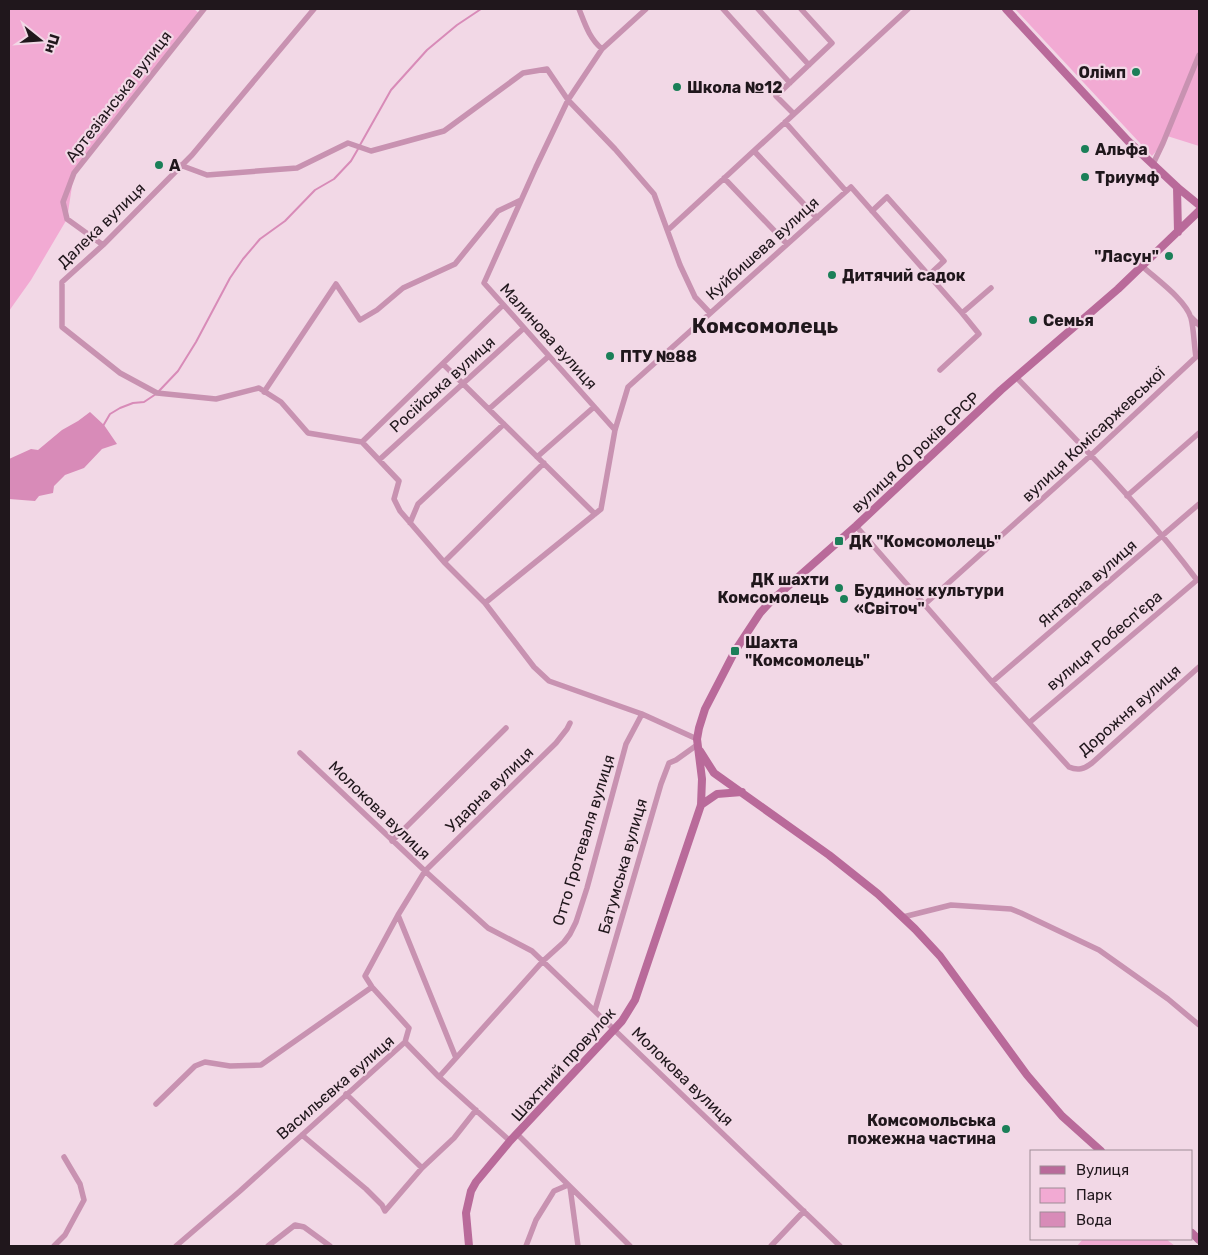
<svg xmlns="http://www.w3.org/2000/svg" width="1208" height="1255" font-family="Rubik,sans-serif">
  <style>
    .green { fill: #f2aad3 }
    .water { fill: #d88bb8 }
    .lines { fill: none; stroke-linecap: round; stroke-linejoin: round }
    .stream { stroke: #d88bb8; stroke-width: 2 }
    .street { stroke: #c892b1; stroke-width: 5.5 }
    .secondary { stroke: #b96a9a; stroke-width: 8 }
    .poi-dot { fill: #1b7f58; stroke: #f2d8e6; stroke-width: 2 }
    .labels { text-anchor: middle; stroke-width: 4.5; stroke-linejoin: round; paint-order: stroke }
    .poi-label { font-size: 16px; font-weight: bold; fill: #20171c; stroke: #f2d8e6; text-anchor: start }
    .street-label { font-size: 16px; fill: #20171c; stroke: #f2d8e6 }
    .district-label { font-size: 21px; font-weight: bold; fill: #20171c; stroke: #f2d8e6 }
  </style>
  <rect width="100%" height="100%" fill="#f2d8e6"/>
  <path class="green" d="M9 9H194L200 14 74 173 67 219 31 280 9 311Z
    M1015 9H1199V146L1164 135 1159 148 1152 156Z
    M1083 1239H1166L1175 1246H1077Z"/>
  <path class="water" d="M90 412 104 425 117 444 102 449 84 468 65 475 54 486 53 493 39 496 35 501 9 499V459L31 449 38 450 62 430 78 421Z"/>
  <g class="lines">
    <path class="stream" d="M360 145 391 90 427 50 457 25 481 9
      M159 391 178 371 196 342 230 278 243 259 260 239 285 221 315 190 334 179 351 161 358 149
      M103 426 110 414 120 408 133 403 144 402 156 394"/>
    <path class="street" d="M314 9 192 155 103 245 62 282V327L120 373 157 393 216 399 259 388 281 402 308 433 362 442
      M579 9C585 24 589 38 602 49
      M723 9 790 83
      M758 9 809 65
      M794 114 776 96 832 43 801 9
      M785 122 846 191
      M754 151 817 218
      M1153 164 1163 143 1199 55
      M180 165 207 175 297 168 348 143 371 151 444 131 523 73 547 69 568 100 615 149 654 194 680 265 695 297 710 313
      M724 178 787 244
      M872 211 887 197 944 261 929 275
      M668 230 908 9
      M103 245 67 219 63 202 74 173 204 9
      M1191 317 1199 325
      M443 364 595 514
      M940 370 979 334 962 313 991 288
      M1016 377C1079 442 1143 508 1197 580L1030 722
      M264 392 336 284 360 320 377 310 403 288 455 264 498 211 521 200
      M489 409 549 356
      M615 430 484 283 536 167 568 100 602 49 646 9
      M537 457 594 407
      M379 460 524 328
      M1127 496 1199 433
      M410 523 418 504 504 424
      M856 526 992 682 1069 767C1078 771 1084 769 1092 763L1199 667
      M444 562 544 463
      M485 603 444 562 400 511 394 499 399 481 362 442 503 305
      M925 604 1090 456 1196 357C1194 345 1194 330 1191 318 1186 300 1156 279 1142 266
      M992 682 1199 504
      M697 739 642 714 549 681 534 667 485 603 601 509 615 430 628 387 851 187 962 313
      M300 753 425 871 488 928 532 951 840 1246
      M392 841 506 728
      M398 915 365 976 372 987 409 1028 405 1042
      M903 917 951 905 1011 909 1021 913 1099 950 1168 999 1199 1025
      M595 1010 661 784 669 763 676 760 697 745
      M456 1058 398 915 425 871 556 743 567 729 570 723
      M439 1077 543 961 564 942 570 934 576 922 587 888 626 744 642 714
      M346 1094 422 1168
      M156 1104 195 1066 205 1062 230 1066 261 1065 372 987
      M517 1134 630 1246
      M302 1135 366 1189 382 1205 385 1211 422 1168 454 1138 476 1110
      M570 1187 578 1246
      M54 1246 65 1235 84 1200 80 1184 64 1157
      M176 1246 240 1191 405 1042 439 1077 510 1141
      M268 1246 295 1225 304 1227 330 1246
      M526 1246 536 1220 554 1191 568 1185
      M771 1246 804 1211"/>
    <path class="secondary" d="M1006 9 1128 141 1177 187 1199 205
      M1177 187 1178 232
      M700 751 714 773 829 855 878 894 915 929 940 956 1027 1075 1062 1116 1101 1151
      M701 805 717 794 742 792
      M1192 1233 1199 1240
      M469 1246 466 1213 471 1191 476 1182 510 1141 622 1021 635 1000 701 805 702 779 697 739 699 728 705 709 735 651 760 613 770 602 856 526 1001 390 1118 289 1199 211"/>
  </g>
  <g class="poi-dot">
    <circle cx="1136" cy="72" r="5"/>
    <circle cx="677" cy="87" r="5"/>
    <circle cx="1085" cy="149" r="5"/>
    <circle cx="159" cy="165" r="5"/>
    <circle cx="1085" cy="177" r="5"/>
    <circle cx="1169" cy="256" r="5"/>
    <circle cx="832" cy="275" r="5"/>
    <circle cx="1033" cy="320" r="5"/>
    <circle cx="610" cy="356" r="5"/>
    <rect x="834" y="536" width="10" height="10" rx="2.5"/>
    <circle cx="839" cy="588" r="5"/>
    <circle cx="844" cy="599" r="5"/>
    <rect x="730" y="646" width="10" height="10" rx="2.5"/>
    <circle cx="1006" cy="1129" r="5"/>
  </g>
  <g class="labels">
    <g class="poi-label">
      <text x="1126" y="78" text-anchor="end">Олімп</text>
      <text x="687" y="93">Школа №12</text>
      <text x="1095" y="155">Альфа</text>
      <text x="169" y="171">А</text>
      <text x="1095" y="183">Триумф</text>
      <text x="1159" y="262" text-anchor="end">"Ласун"</text>
      <text x="842" y="281">Дитячий садок</text>
      <text x="1043" y="326">Семья</text>
      <text x="620" y="362">ПТУ №88</text>
      <text x="849" y="547">ДК "Комсомолець"</text>
      <text x="829" y="585" text-anchor="end">ДК шахти<tspan x="829" dy="18">Комсомолець</tspan></text>
      <text x="854" y="596">Будинок культури<tspan x="854" dy="18">«Світоч"</tspan></text>
      <text x="745" y="648">Шахта<tspan x="745" dy="18">"Комсомолець"</tspan></text>
      <text x="996" y="1126" text-anchor="end">Комсомольська<tspan x="996" dy="18">пожежна частина</tspan></text>
    </g>
    <g class="street-label">
      <text transform="translate(118 96) rotate(-52)" y="6">Артезіанська вулиця</text>
      <text transform="translate(101 225) rotate(-44)" y="6">Далека вулиця</text>
      <text transform="translate(762 248) rotate(-42)" y="6">Куйбишева вулиця</text>
      <text transform="translate(549 336) rotate(48)" y="6">Малинова вулиця</text>
      <text transform="translate(442 384) rotate(-42)" y="6">Російська вулиця</text>
      <text transform="translate(1093 434) rotate(-43)" y="6">вулиця Комісаржевської</text>
      <text transform="translate(915 452) rotate(-43)" y="6">вулиця 60 років СРСР</text>
      <text transform="translate(1087 583) rotate(-41)" y="6">Янтарна вулиця</text>
      <text transform="translate(1104 640) rotate(-40)" y="6">вулиця Робесп'єра</text>
      <text transform="translate(1129 710) rotate(-41)" y="6">Дорожня вулиця</text>
      <text transform="translate(489 789) rotate(-44)" y="6">Ударна вулиця</text>
      <text transform="translate(380 810) rotate(44)" y="6">Молокова вулиця</text>
      <text transform="translate(583 840) rotate(-73)" y="6">Отто Гротеваля вулиця</text>
      <text transform="translate(622 866) rotate(-74)" y="6">Батумська вулиця</text>
      <text transform="translate(563 1064) rotate(-48)" y="6">Шахтний провулок</text>
      <text transform="translate(683 1076) rotate(44)" y="6">Молокова вулиця</text>
      <text transform="translate(335 1087) rotate(-41)" y="6">Васильєвка вулиця</text>
    </g>
    <g class="district-label">
      <text x="765" y="333">Комсомолець</text>
    </g>
  </g>
  <rect width="1208" height="1255" fill="none" stroke="#20171c" stroke-width="20"/>
  <rect x="1030" y="1150" width="162" height="90" fill="#f2d8e6" stroke="#9e8b95"/>
  <rect x="1040" y="1166" width="25" height="8" fill="#b96a9a" stroke="#9e8b95"/>
  <text x="1076" y="1175" font-size="15" fill="#20171c">Вулиця</text>
  <rect x="1040" y="1188" width="25" height="15" fill="#f2aad3" stroke="#9e8b95"/>
  <text x="1076" y="1200" font-size="15" fill="#20171c">Парк</text>
  <rect x="1040" y="1212" width="25" height="15" fill="#d88bb8" stroke="#9e8b95"/>
  <text x="1076" y="1225" font-size="15" fill="#20171c">Вода</text>
  <g transform="translate(40 40) rotate(107)" stroke="#f2d8e6" stroke-width="4" paint-order="stroke">
  <path d="M0-4L9 19L0 12L-9 19Z" fill="#20171c"/>
  <text y="-8" font-size="14" font-weight="bold" text-anchor="middle" fill="#20171c">Пн</text>
  </g>
</svg>
